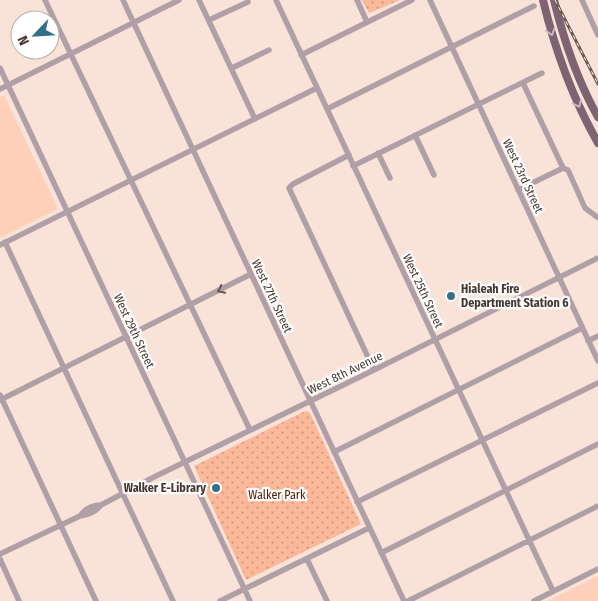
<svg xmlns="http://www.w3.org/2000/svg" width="598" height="601" font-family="'Fira Sans Condensed',sans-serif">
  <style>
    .built { fill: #fecfb9 }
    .grass { fill: url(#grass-dots) }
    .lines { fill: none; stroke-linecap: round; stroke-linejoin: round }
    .minor { stroke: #b09fa7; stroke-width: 5.5 }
    .major { stroke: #806372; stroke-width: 8 }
    .rail-casing { stroke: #6c5a52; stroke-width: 3 }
    .rail { stroke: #fff; stroke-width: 1; stroke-dasharray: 4; stroke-linecap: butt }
    .oneway { stroke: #c6b9c0 }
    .oneway2 { stroke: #665653 }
    .poi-dot { fill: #336f87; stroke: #fff; stroke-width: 2 }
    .labels { text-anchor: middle; stroke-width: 4.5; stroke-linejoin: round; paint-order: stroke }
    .street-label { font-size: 12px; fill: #46362f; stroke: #fff }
    .poi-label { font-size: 12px; font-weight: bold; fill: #46362f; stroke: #fff; text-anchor: start }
    .park-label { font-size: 12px; fill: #502004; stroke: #fff }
  </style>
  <defs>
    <pattern id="grass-dots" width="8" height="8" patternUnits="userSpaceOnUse" patternTransform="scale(1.25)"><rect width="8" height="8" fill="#fcb999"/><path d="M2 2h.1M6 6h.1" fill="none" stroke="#ce977d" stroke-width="1.8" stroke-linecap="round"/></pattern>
  </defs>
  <rect width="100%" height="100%" fill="#f9e2d7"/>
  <path class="built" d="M4 95 58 209 0 238V97Z
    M598 576V601H548Z"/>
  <path class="grass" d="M362 0H400L369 13Z
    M307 411 310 413 361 524 246 580 194 466 303 412Z"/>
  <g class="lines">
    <path class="minor" d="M45 0 250 430
      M123 0 404 601
      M199 0 255 119
      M276 0 553 591
      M357 0 367 22
      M430 0 598 361
      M582 0 598 35
      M209 20 248 2
      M301 55 412 0
      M0 68 250 601
      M232 68 269 50
      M523 83 563 168 568 170 585 208 597 217
      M0 89 179 0
      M327 109 534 6
      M415 135 434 175
      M378 153 390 178
      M349 155 293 184 289 188 374 370
      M353 166 542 73
      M518 190 563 168
      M5 242 173 601
      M0 245 317 88
      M588 341 598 336
      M0 395 96 601
      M0 400 251 274
      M334 452 582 328
      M357 502 598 383
      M80 516C85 509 92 505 101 505
      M381 553 598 444
      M0 554 80 516C88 515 96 512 101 505L154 477 374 370 598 258
      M0 559 19 601
      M307 559 327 601
      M220 601 369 528
      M408 601 598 506
      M534 601 598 569"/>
    <path class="major" d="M543 0C555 50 572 97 598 143
      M554 0C564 41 577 80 598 117"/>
    <g class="rail-casing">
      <path id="rail" d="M555 0 598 84"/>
    </g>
    <use href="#rail" class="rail"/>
  </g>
  <defs><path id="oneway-chevron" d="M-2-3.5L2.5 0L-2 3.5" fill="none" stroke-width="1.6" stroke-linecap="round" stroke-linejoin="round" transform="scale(1.25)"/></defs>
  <g class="oneway">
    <use href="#oneway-chevron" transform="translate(551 32) rotate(74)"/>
    <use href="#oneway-chevron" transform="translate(578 104) rotate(65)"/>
  </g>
  <use class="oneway2" href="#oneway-chevron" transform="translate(221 290) rotate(154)"/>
  <g class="poi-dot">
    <circle cx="451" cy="296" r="5"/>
    <circle cx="216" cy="488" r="5"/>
  </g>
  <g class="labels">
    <g class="street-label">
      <text transform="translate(523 176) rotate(65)" y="4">West 23rd Street</text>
      <text transform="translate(423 291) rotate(65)" y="4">West 25th Street</text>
      <text transform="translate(272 296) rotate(65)" y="4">West 27th Street</text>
      <text transform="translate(134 331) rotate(65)" y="4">West 29th Street</text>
      <text transform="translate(345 373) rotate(-26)" y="4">West 8th Avenue</text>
    </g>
    <g class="poi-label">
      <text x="461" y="293">Hialeah Fire<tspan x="461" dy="14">Department Station 6</tspan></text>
      <text x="206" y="492" text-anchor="end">Walker E-Library</text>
    </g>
    <g class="park-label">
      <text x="277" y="499">Walker Park</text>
    </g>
  </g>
  <g transform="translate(35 35) rotate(245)"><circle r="24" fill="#ffffff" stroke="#b5afac"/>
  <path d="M0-4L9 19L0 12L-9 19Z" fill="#336f87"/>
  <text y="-8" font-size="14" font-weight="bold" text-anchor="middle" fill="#46362f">N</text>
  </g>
</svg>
